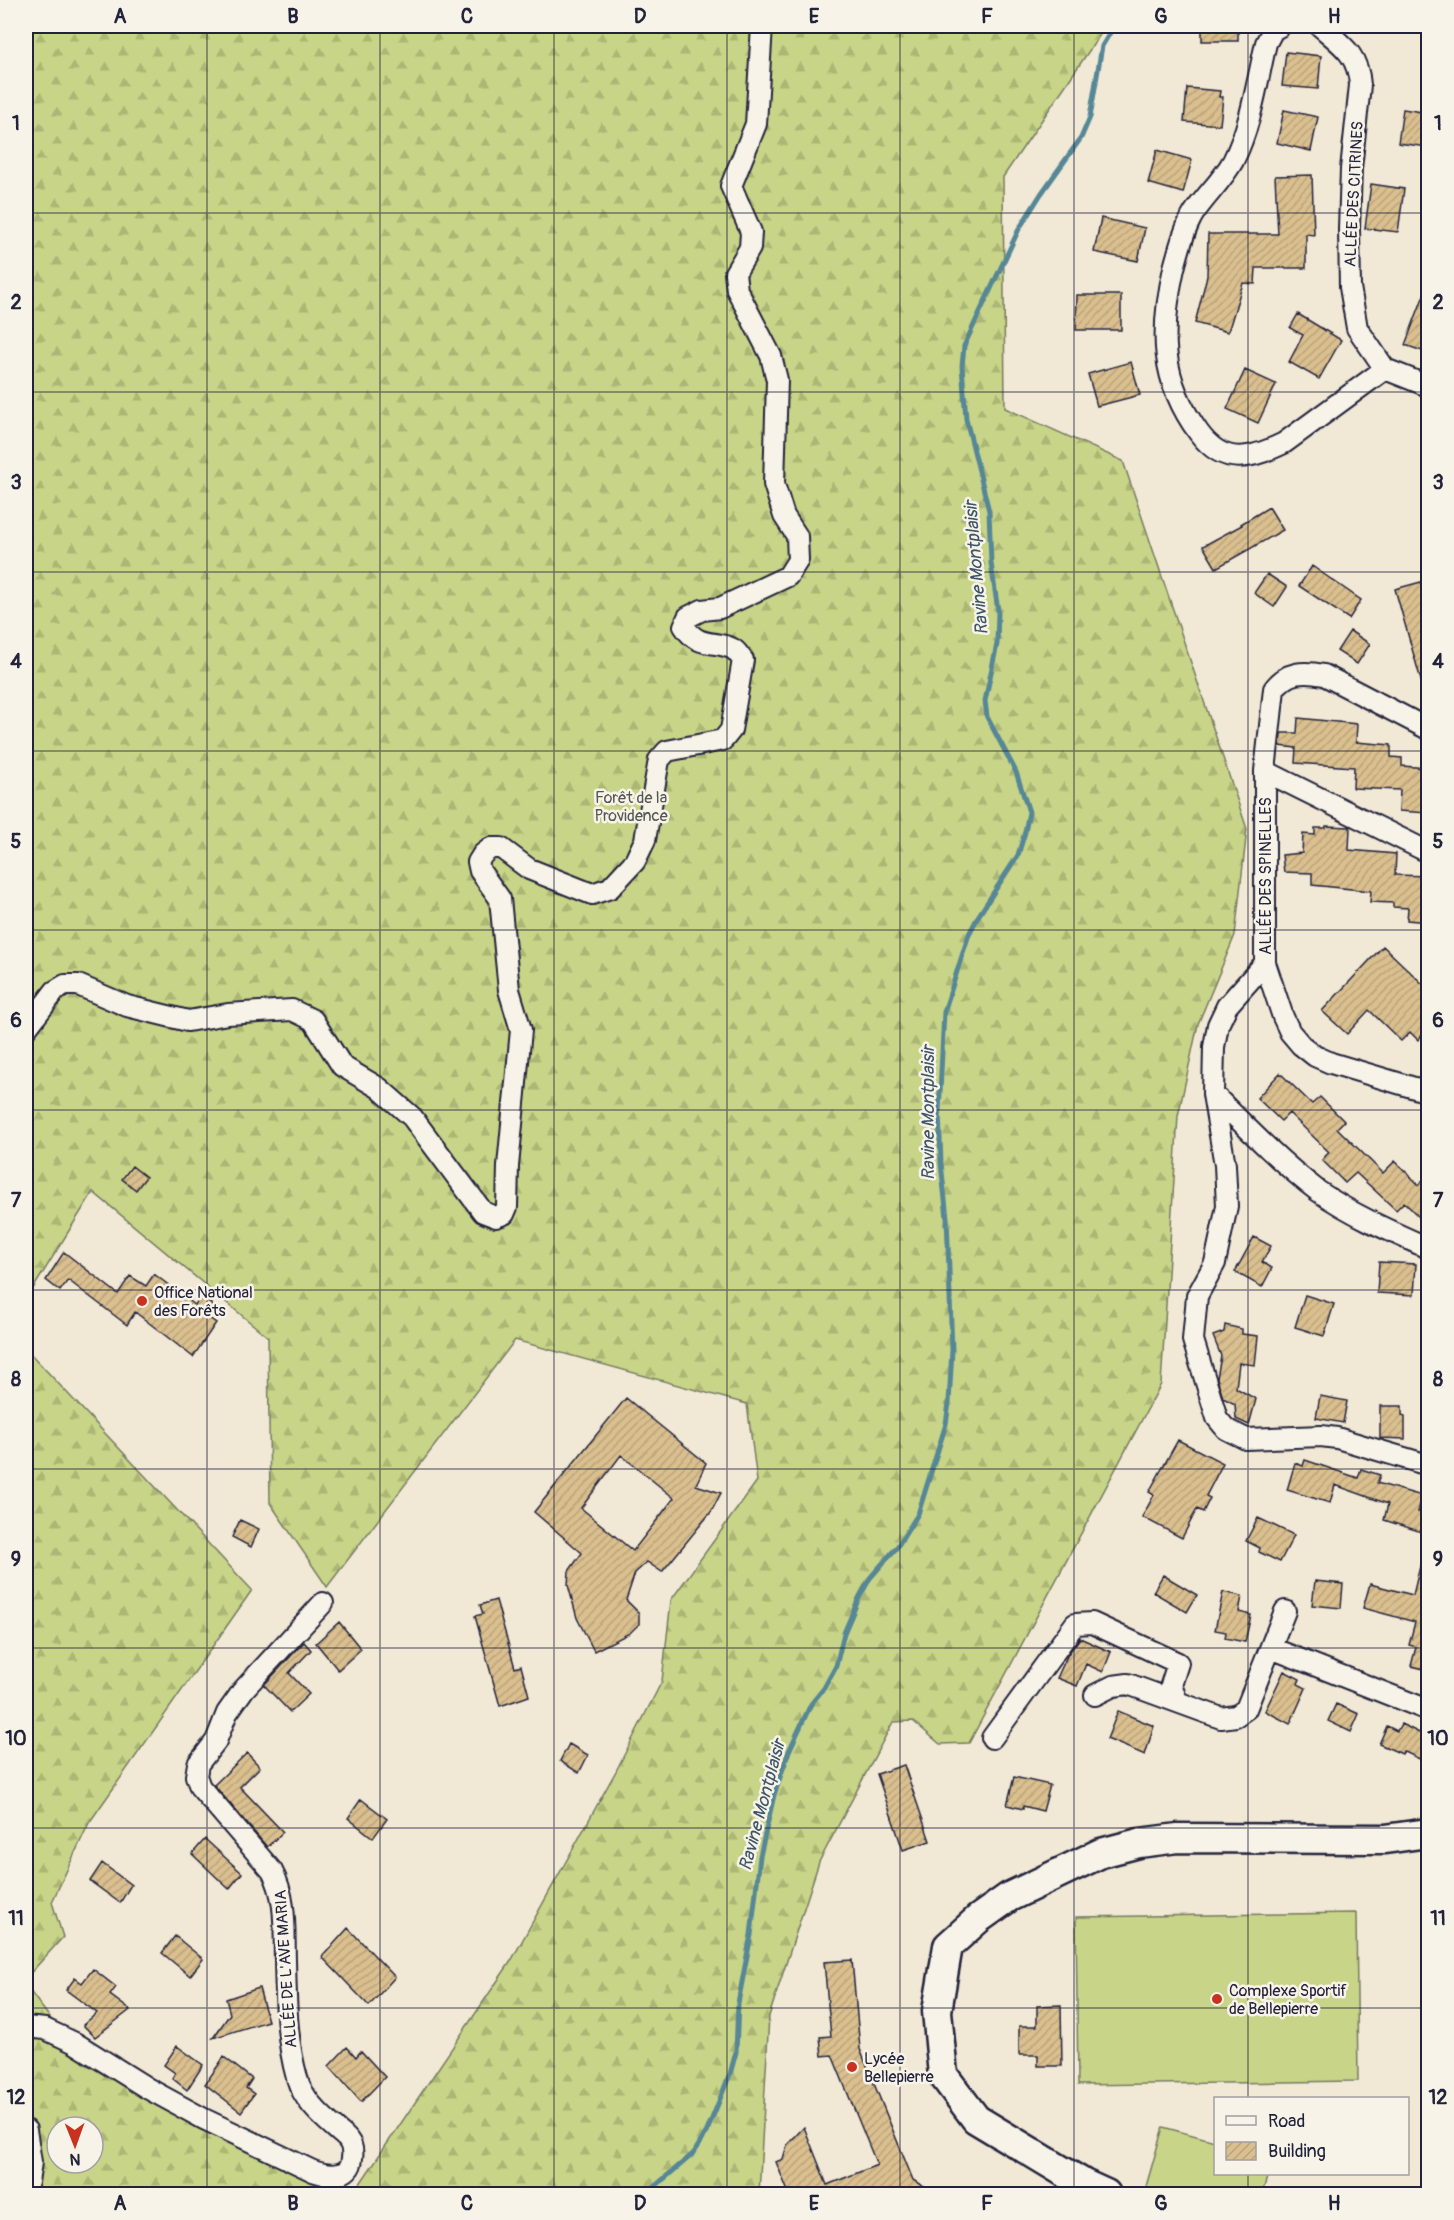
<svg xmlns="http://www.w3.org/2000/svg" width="1454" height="2220" font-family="Pangolin,sans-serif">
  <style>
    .forest { fill: url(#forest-firs); stroke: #757b61; stroke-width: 1.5; fill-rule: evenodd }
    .garden { fill: #c8d487; stroke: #757b61; stroke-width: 1.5 }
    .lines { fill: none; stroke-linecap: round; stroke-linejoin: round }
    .stream { stroke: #578797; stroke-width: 5 }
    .building { fill: url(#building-hatch); stroke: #22223b; stroke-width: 1.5; fill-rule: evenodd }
    .street-casing { stroke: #22223b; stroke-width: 24 }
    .secondary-casing { stroke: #22223b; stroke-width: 33 }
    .street { stroke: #f7f3e8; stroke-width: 20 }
    .secondary { stroke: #f7f3e8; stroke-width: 28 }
    .grid { fill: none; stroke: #22223b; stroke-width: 1.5; stroke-opacity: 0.55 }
    .poi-dot { fill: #c8321e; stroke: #f7f3e8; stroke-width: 2 }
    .labels { text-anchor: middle; stroke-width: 5; stroke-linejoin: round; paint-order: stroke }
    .street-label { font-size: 16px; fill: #22223b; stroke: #f7f3e8 }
    .park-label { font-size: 16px; fill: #545752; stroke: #f7f3e8 }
    .poi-label { font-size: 16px; fill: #22223b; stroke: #f7f3e8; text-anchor: start }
    .water-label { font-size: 18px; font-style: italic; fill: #3c5569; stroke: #f7f3e8 }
    .neatline { fill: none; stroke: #22223b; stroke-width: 2 }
    .grid-label { font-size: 20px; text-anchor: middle; font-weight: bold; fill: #22223b }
  </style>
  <defs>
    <pattern id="forest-firs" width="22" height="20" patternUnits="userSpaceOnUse" patternTransform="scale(1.5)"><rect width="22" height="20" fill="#c8d487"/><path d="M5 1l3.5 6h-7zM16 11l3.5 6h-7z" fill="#acb675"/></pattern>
    <pattern id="building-hatch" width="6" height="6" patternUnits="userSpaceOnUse" patternTransform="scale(1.5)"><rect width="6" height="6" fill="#dabf8f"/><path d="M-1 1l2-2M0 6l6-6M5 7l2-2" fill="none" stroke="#bba47c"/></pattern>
  </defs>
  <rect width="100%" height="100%" fill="#f1e9d6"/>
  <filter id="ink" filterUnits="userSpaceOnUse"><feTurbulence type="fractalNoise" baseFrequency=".0167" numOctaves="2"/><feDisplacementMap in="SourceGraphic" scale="12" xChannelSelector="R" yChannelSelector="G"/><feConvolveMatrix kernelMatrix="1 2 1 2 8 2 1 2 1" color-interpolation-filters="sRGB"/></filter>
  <g filter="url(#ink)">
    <path class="forest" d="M26 26H1106L1003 177 1005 408 1123 461 1247 829 1235 935 1198 1024 1178 1116 1161 1384 969 1743 940 1744 913 1721 893 1722 819 1862 769 2016 759 2194H26V1986L84 2063 201 2130 353 2194 511 1961 616 1771 662 1681 671 1600 757 1481 747 1404 515 1340 327 1587 270 1503 268 1337 93 1192 26 1300ZM57 2127H93V2163H57Z
      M26 1349 252 1590 89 1823 52 1902 63 1937 26 1978Z"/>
    <path class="garden" d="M1356 1913 1358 2081 1078 2085 1076 1917Z
      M1163 2127 1215 2141 1216 2174H1268L1262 2194H1160L1145 2190Z"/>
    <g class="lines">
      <path class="stream" d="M646 2194 694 2153 707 2131 730 2074 736 2052 738 2003 751 1935 760 1856 774 1795 789 1751 811 1704 824 1688 836 1666 844 1633 859 1598 870 1578 897 1547 918 1514 946 1424 949 1403 952 1350 947 1218 941 1163 939 1112 944 1012 969 934 979 915 1018 855 1025 832 1029 812 1016 772 987 717 985 701 997 644 998 611 991 563 989 511 966 419 962 366 964 346 1019 229 1041 194 1081 138 1090 117 1102 46 1114 26"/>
    </g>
    <path class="building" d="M1202 26H1238V41H1202Z
      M1286 52 1321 56 1318 89 1282 86Z
      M1187 88 1220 91 1219 97H1223L1220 125 1184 122Z
      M1403 109 1428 113V147L1398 143Z
      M1284 110 1318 117 1311 151 1277 143Z
      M1157 150 1192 160 1183 193 1148 183Z
      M1312 175 1314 235 1306 234V268H1256L1255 284 1243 283 1228 332 1195 323 1207 276 1208 234H1278L1275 176Z
      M1371 184 1404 189 1398 232 1365 228Z
      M1101 218 1145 228 1138 261 1094 252Z
      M1427 287H1428V353L1405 345Z
      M1077 295H1121V330H1076Z
      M1298 314 1341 340 1319 379 1289 362 1303 335 1290 328Z
      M1131 362 1140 395 1097 406 1088 374Z
      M1245 370 1276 384 1258 423 1227 409Z
      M1269 507 1283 530 1216 568 1203 546 1242 525 1241 524Z
      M1312 566 1361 600 1349 619 1299 586Z
      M1267 574 1287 587 1274 607 1254 593Z
      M1421 582 1428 608V690L1424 691 1395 589Z
      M1350 631 1370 644 1357 664 1337 651Z
      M1298 718 1357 724 1356 742 1391 745V757L1402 758V766L1428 768V813L1399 811 1400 790 1353 788 1354 767 1295 763 1296 748 1280 746 1281 733H1297Z
      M1326 826 1350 827 1349 850 1396 854 1395 875 1428 876V922L1407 920 1408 908 1393 907V903L1370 902 1371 891 1312 885V873L1284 872 1282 855 1302 853 1303 834 1315 835V828H1326Z
      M1383 946 1428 989V1029L1418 1040 1410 1032 1401 1041 1369 1010 1347 1034 1322 1011Z
      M1280 1073 1312 1104 1320 1097 1344 1121 1337 1128 1383 1173 1395 1161 1419 1185 1428 1175V1226L1404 1202 1396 1210 1356 1173 1345 1183 1322 1160 1329 1152 1289 1113 1281 1121 1257 1098Z
      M132 1166 146 1177 136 1190 122 1179Z
      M1254 1237 1271 1246 1262 1262 1272 1268 1262 1287 1235 1272Z
      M64 1252 118 1294 130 1276 146 1286 154 1274 195 1305 201 1296 212 1305 205 1315 216 1323 193 1357 135 1312 127 1325 68 1280 60 1291 46 1280Z
      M1379 1262 1416 1264 1414 1295 1377 1293Z
      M1305 1295 1334 1304 1324 1336 1295 1327Z
      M1225 1325 1242 1329V1334L1258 1336 1255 1365 1239 1363 1236 1388 1256 1399 1249 1425 1236 1419 1235 1404 1223 1398 1217 1378 1221 1356 1213 1336 1224 1332Z
      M1320 1396 1347 1401 1343 1423 1316 1418Z
      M626 1398 706 1463 696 1485 721 1493 711 1512 662 1572 647 1562 635 1573 626 1600 637 1611 639 1615V1624L630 1633 594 1651 577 1618 568 1585 569 1571 582 1553 534 1512ZM621 1455 674 1498 633 1551 581 1508Z
      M1380 1406H1402V1415L1405 1416V1439L1380 1438Z
      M1178 1440 1223 1463 1206 1496 1210 1498 1203 1512 1197 1509 1182 1538 1142 1517 1154 1495 1149 1492Z
      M1305 1460 1358 1478 1361 1469 1380 1475 1377 1483 1422 1496 1418 1512 1428 1513V1534L1384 1520 1388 1504 1335 1485 1330 1503 1287 1490 1295 1463 1303 1466Z
      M1258 1518 1294 1535 1280 1562 1259 1552 1260 1548 1246 1541Z
      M240 1520 259 1529 251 1547 232 1537Z
      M1423 1554 1428 1555V1670L1411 1666 1416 1647 1409 1645 1415 1622 1363 1608 1370 1584 1413 1595Z
      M1163 1575 1197 1595 1187 1612 1153 1592Z
      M1315 1581 1343 1584 1341 1608 1312 1605Z
      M1223 1592 1242 1596 1239 1612 1251 1615 1245 1642 1225 1638 1226 1632 1215 1630Z
      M496 1600 515 1668 521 1666 529 1696 500 1706 475 1616 483 1614 480 1605Z
      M339 1622 361 1649 338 1670 316 1643Z
      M1080 1638 1111 1652 1103 1672 1086 1664 1077 1686 1057 1678 1068 1654Z
      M304 1642 311 1650 289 1673 309 1694 290 1712 264 1685Z
      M1284 1671 1300 1679 1298 1684 1306 1688 1290 1724 1265 1711Z
      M1336 1704 1359 1714 1351 1732 1328 1721Z
      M1118 1711 1154 1726 1145 1755 1107 1739Z
      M1401 1724 1428 1737V1763L1403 1751 1402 1754 1379 1744 1387 1726 1397 1731Z
      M569 1744 588 1755 579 1773 560 1761Z
      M247 1753 260 1767 240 1787 283 1832 267 1847 214 1785Z
      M904 1765 930 1841 903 1850 877 1774Z
      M1014 1777 1050 1785 1043 1811 1023 1806V1809L1007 1805Z
      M361 1799 387 1819 373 1838 348 1818Z
      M205 1839 242 1873 229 1889 192 1854Z
      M102 1863 131 1885 120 1903 90 1881Z
      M348 1928 395 1977 369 2006 322 1957Z
      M175 1936 203 1959 190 1976 162 1953Z
      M852 1960 860 2049 913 2180 935 2194H789L776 2162 783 2159 787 2145 804 2127 827 2185 877 2165 832 2055 822 2056 820 2037 831 2036 824 1962Z
      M93 1969 116 1987 110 1995 130 2010 95 2037 83 2025 97 2013 66 1990 75 1978 82 1983Z
      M259 1988 268 2021 213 2038 230 2014 226 1999Z
      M1061 2005 1062 2066H1038V2055H1019V2026H1037V2006Z
      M177 2046 203 2065 187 2090 172 2078 175 2073 164 2065Z
      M347 2047 356 2057 361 2051 385 2077 361 2102 329 2066Z
      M224 2057 252 2079 246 2088 254 2094 241 2112 205 2084Z"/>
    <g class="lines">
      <g class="street-casing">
        <path id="street" d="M1280 26 1273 30 1266 43C1257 82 1251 126 1233 161 1222 181 1206 195 1194 213 1184 229 1179 250 1174 268 1160 331 1160 380 1199 433 1224 467 1251 459 1284 443L1385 369
          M1320 26C1342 45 1358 54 1360 85L1351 169 1349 229 1350 287 1357 328 1385 369 1428 386
          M1428 729 1324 675C1304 671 1287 671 1274 689L1265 771V963L1283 1017 1290 1032 1301 1045 1315 1056 1331 1063 1428 1092
          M1265 771 1428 852
          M1265 963 1227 1006 1218 1025 1214 1047 1213 1094 1225 1165 1227 1206 1215 1263 1197 1296 1193 1340 1217 1418 1226 1429 1246 1439 1321 1436 1337 1438 1428 1465
          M26 1029 55 991 65 985H78L127 1006 188 1021 228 1014 292 1010 313 1020 342 1066 379 1088 412 1117 483 1212 496 1217 504 1214 507 1207 508 1166 521 1030 509 990 500 899 480 871 478 862 483 854 491 848H501L529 869 592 894 610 888 635 861 645 840 659 760 667 751 723 740 731 730 743 660C740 657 737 651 733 649 716 640 698 649 684 626L688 617 702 610 720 608 788 576 798 560 797 536 784 516 774 484 777 380 771 356 737 290 735 273 750 248 751 232 731 186 756 124 762 26
          M1213 1094C1247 1128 1280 1162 1318 1191 1351 1214 1392 1232 1428 1248
          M1271 1648 1428 1710
          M1095 1695 1113 1686 1128 1684 1221 1718 1236 1716 1246 1709 1285 1611
          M992 1738 1075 1624 1092 1623 1178 1663 1171 1685 1177 1701
          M26 2027 45 2029 75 2043 147 2088 204 2119 313 2171C327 2176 351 2179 352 2158 353 2152 352 2145 348 2140 345 2136 339 2132 335 2128 318 2113 303 2099 297 2078 286 2039 286 2000 285 1960 284 1930 287 1898 272 1871L200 1787 196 1776 198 1764 216 1741 227 1713 244 1689 323 1603
          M26 2130 31 2162 28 2182 26 2183"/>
      </g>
      <g class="secondary-casing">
        <path id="secondary" d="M1106 2194 1084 2184 976 2119 943 2075 937 2011 948 1946 978 1919 1009 1897 1101 1853 1139 1843 1178 1838 1385 1839 1428 1833"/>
      </g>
      <use href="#street" class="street"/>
      <use href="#secondary" class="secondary"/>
    </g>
  </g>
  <path class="grid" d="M207 26V2194M380 26V2194M554 26V2194M727 26V2194M900 26V2194M1074 26V2194M1248 26V2098M26 213H1428M26 392H1428M26 572H1428M26 751H1428M26 930H1428M26 1110H1428M26 1290H1428M26 1469H1428M26 1648H1428M26 1828H1428M26 2008H1428M1248 2174V2194"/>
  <g class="poi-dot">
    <circle cx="142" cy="1301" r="6"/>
    <circle cx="1217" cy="1999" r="6"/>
    <circle cx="852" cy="2067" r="6"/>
  </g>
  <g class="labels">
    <g class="street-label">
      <text transform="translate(1353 194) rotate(-87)" y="6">ALLÉE DES CITRINES</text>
      <text transform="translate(1265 876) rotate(-90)" y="6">ALLÉE DES SPINELLES</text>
      <text transform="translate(285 1969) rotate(-94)" y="6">ALLÉE DE L'AVE MARIA</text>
    </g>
    <g class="park-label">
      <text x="631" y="803">Forêt de la<tspan x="631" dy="18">Providence</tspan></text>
    </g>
    <g class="poi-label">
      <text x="154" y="1298">Office National<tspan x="154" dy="18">des Forêts</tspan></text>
      <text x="1229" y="1996">Complexe Sportif<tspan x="1229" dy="18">de Bellepierre</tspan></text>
      <text x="864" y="2064">Lycée<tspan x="864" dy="18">Bellepierre</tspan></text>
    </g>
    <g class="water-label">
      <text transform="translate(976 568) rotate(-95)" y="6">Ravine Montplaisir</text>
      <text transform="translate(928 1113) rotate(-90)" y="6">Ravine Montplaisir</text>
      <text transform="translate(762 1805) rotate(-75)" y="6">Ravine Montplaisir</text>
    </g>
  </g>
  <rect width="1454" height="2220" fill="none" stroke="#f7f3e8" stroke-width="66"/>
  <rect x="1214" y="2097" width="195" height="78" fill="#f7f3e8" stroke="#a29fa3" stroke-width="1.5"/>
  <rect x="1226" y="2116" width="30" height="9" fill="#f7f3e8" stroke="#a29fa3" stroke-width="1.5"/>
  <text x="1268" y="2127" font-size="18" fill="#22223b">Road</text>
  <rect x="1226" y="2142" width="30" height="18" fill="url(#building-hatch)" stroke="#a29fa3" stroke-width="1.5"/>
  <text x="1268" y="2157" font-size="18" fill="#22223b">Building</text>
  <g transform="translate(75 2145) rotate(179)"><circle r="28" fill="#f7f3e8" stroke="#a29fa3" stroke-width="1.5"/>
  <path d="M0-4.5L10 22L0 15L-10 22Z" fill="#c8321e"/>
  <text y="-9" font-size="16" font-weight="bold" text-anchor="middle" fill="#22223b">N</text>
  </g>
  <rect x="33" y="33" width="1388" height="2154" class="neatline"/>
  <g class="grid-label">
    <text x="120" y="23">A</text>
    <text x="293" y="23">B</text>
    <text x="467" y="23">C</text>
    <text x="640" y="23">D</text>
    <text x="814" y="23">E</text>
    <text x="987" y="23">F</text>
    <text x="1161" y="23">G</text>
    <text x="1334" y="23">H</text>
    <text x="16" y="130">1</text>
    <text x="1438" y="130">1</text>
    <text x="16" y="309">2</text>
    <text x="1438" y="309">2</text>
    <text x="16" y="489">3</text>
    <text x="1438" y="489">3</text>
    <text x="16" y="668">4</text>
    <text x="1438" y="668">4</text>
    <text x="16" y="848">5</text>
    <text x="1438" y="848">5</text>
    <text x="16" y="1027">6</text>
    <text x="1438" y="1027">6</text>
    <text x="16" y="1207">7</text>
    <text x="1438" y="1207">7</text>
    <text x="16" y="1386">8</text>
    <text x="1438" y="1386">8</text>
    <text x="16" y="1566">9</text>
    <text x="1438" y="1566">9</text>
    <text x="16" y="1745">10</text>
    <text x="1438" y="1745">10</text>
    <text x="16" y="1925">11</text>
    <text x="1438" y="1925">11</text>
    <text x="16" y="2104">12</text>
    <text x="1438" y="2104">12</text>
    <text x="120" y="2210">A</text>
    <text x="293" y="2210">B</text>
    <text x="467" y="2210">C</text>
    <text x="640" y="2210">D</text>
    <text x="814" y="2210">E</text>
    <text x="987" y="2210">F</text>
    <text x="1161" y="2210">G</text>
    <text x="1334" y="2210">H</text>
  </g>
</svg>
